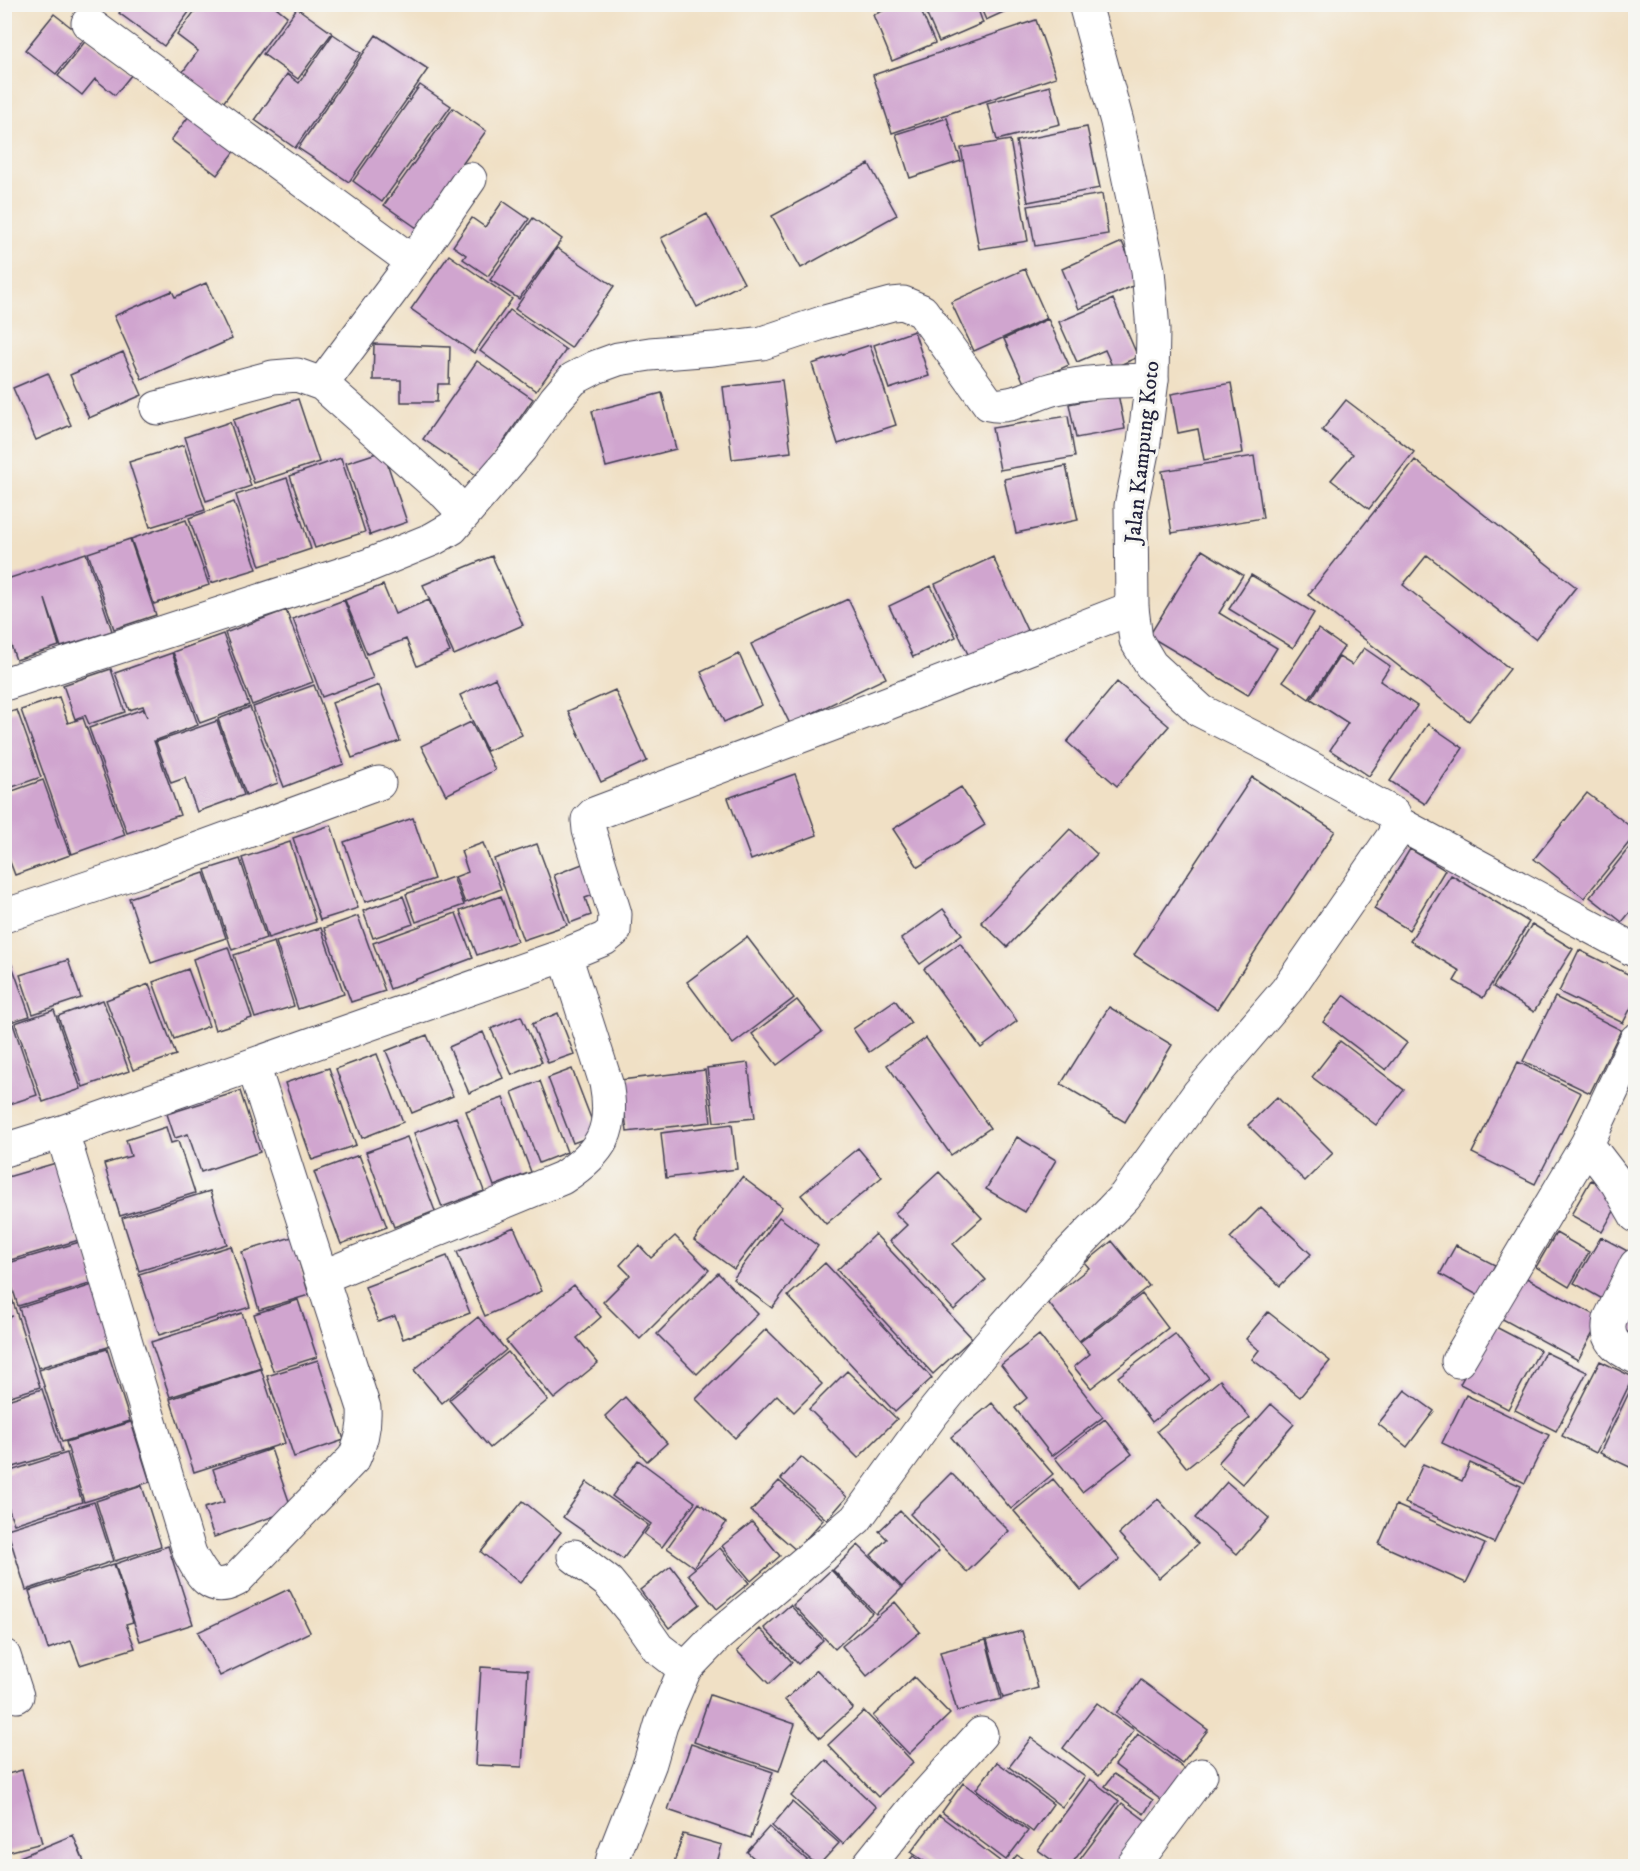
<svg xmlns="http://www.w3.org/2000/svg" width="1640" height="1871" font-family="'IM FELL DW Pica',serif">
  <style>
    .building { fill: #d0a5cf }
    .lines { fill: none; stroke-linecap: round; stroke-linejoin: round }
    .street-casing { stroke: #413e50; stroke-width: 35 }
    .secondary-casing { stroke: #413e50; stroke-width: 35 }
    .street { stroke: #fff; stroke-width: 33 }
    .secondary { stroke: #fff; stroke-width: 33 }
    .labels { text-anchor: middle; stroke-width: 6; stroke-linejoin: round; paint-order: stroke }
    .street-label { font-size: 22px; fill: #22223b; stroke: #f6f6f2 }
  </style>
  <rect width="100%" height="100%" fill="#f6f6f2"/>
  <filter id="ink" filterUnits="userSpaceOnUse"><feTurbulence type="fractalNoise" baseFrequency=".0167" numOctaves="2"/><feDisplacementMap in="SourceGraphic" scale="12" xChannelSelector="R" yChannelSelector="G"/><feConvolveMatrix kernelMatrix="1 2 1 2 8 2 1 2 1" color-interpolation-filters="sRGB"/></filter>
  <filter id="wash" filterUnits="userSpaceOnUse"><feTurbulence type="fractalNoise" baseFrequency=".008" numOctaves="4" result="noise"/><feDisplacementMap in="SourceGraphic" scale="24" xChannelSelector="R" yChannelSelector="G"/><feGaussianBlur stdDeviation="1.35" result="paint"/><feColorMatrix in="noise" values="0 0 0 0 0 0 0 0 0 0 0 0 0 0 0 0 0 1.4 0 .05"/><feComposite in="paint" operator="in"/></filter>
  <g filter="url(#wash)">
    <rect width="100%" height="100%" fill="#f0e0c5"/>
    <g id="blocks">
      <path class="building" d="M126 4H195L164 46 119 13Z
        M200 4H272L287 16 223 103 182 73 198 51 177 35Z
        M899 4H918L935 43 892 61 873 15Z
        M922 4H976L983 23 939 42Z
        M979 4H1021L986 20Z
        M297 8 332 33 298 79 263 54Z
        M54 14 85 38 56 74 25 50Z
        M1036 20 1056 77 892 133 873 75Z
        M333 34 361 53 295 148 255 120 287 74 299 83Z
        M376 35 428 69 349 182 298 148Z
        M87 39 132 74 115 95 95 79 82 95 58 76Z
        M420 85 451 106 382 202 353 181Z
        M1050 86 1060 124 997 140 987 103Z
        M453 108 486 131 417 228 384 205Z
        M189 116 236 150 217 175 171 140Z
        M947 118 961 161 910 178 896 134Z
        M1087 127 1100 188 1028 202 1016 141Z
        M1010 140 1028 241 979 249 961 148Z
        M869 164 897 215 801 268 772 216Z
        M1102 194 1108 234 1035 246 1028 206Z
        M503 201 529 219 488 276 463 259 466 255 453 246 472 218 485 227Z
        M707 214 744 283 697 307 661 238Z
        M533 218 562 239 519 299 490 280Z
        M1122 242 1140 283 1079 309 1062 269Z
        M557 248 614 286 571 348 515 309Z
        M449 255 512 299 474 353 411 309Z
        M1025 269 1047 318 974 351 951 302Z
        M206 283 232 339 142 379 114 316 172 291 175 297Z
        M1113 299 1138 357 1113 368 1105 350 1077 362 1059 322Z
        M510 310 566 350 536 391 480 351Z
        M1048 319 1069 365 1025 385 1004 339Z
        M914 331 929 376 889 389 874 345Z
        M374 344 450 347 449 384H438L437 402H401V380H373Z
        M870 345 896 425 838 444 812 364Z
        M123 352 142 395 89 418 70 375Z
        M477 361 533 399 479 477 423 439Z
        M48 373 71 425 36 440 13 388Z
        M782 380 791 452 732 459 723 387Z
        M1231 383 1243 453 1204 460 1198 429 1178 433 1171 394Z
        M662 393 676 449 606 467 592 411Z
        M1118 394 1125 429 1076 438 1069 404Z
        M298 399 319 462 254 483 233 420Z
        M1346 400 1414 452 1369 509 1331 480 1353 454 1322 430Z
        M1068 416 1075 457 1000 470 992 428Z
        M230 422 251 486 206 501 185 437Z
        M184 445 205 510 150 527 129 462Z
        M383 451 407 522 370 535 346 463Z
        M1254 456 1263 518 1172 533 1162 471Z
        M341 458 365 532 315 548 290 476Z
        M1415 460 1576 587 1535 639 1427 555 1403 585 1510 669 1469 721 1308 595Z
        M1066 466 1078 520 1016 533 1004 479Z
        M287 478 311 549 260 566 236 495Z
        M234 502 257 569 211 583 189 518Z
        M186 520 209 585 154 604 131 539Z
        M130 539 156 615 114 629 88 553Z
        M1202 550 1243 575 1219 613 1277 648 1248 695 1149 636Z
        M86 553 112 631 61 647 45 599 59 646 16 660 4 625V580Z
        M492 556 523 625 454 655 423 585Z
        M993 557 1032 641 974 667 935 584Z
        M1251 575 1314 613 1293 648 1229 609Z
        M383 585 395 614 429 600 450 652 417 666 406 639 367 654 345 600Z
        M931 586 956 637 913 657 889 606Z
        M848 599 886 678 790 724 751 644Z
        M344 600 373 678 322 697 293 619Z
        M286 610 313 682 252 705 225 633Z
        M1318 629 1344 647 1309 699 1283 681Z
        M223 634 249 705 200 723 173 652Z
        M1364 648 1390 666 1380 681 1417 706 1369 776 1330 750 1348 723 1311 699 1339 657 1352 665Z
        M172 653 198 725 154 741 180 815 127 833 89 728 143 709 147 717 143 706 129 710 115 673Z
        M739 654 762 705 724 722 701 672Z
        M111 669 125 712 89 724 85 715 75 719 63 685Z
        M495 678 522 735 487 751 460 695Z
        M1117 682 1169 726 1117 786 1067 742Z
        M314 685 344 764 284 787 253 707Z
        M379 685 400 741 352 758 332 703Z
        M615 690 647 761 601 782 568 711Z
        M59 697 68 723 83 718 125 835 72 854 21 710Z
        M250 707 278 783 246 795 218 719Z
        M17 710 41 777 4 790V714Z
        M217 721 244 795 197 812 185 778 171 783 156 742Z
        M471 722 495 770 446 795 421 746Z
        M1428 724 1463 748 1425 804 1390 781Z
        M795 774 817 835 751 860 728 798Z
        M1252 777 1335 831 1217 1009 1134 955Z
        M43 780 70 855 15 875 4 846V794Z
        M961 787 985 825 918 867 893 829Z
        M1587 793 1636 831V834L1584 898 1534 859Z
        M413 818 434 879 365 902 344 842Z
        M331 825 358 908 320 920 293 838Z
        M1070 829 1097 854 1007 947 981 922Z
        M1636 839V905L1622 922 1590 897Z
        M290 842 316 922 268 938 242 858Z
        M483 843 501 889 465 903 455 877 468 872 461 851Z
        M537 844 567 925 523 940 494 859Z
        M1410 849 1445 870 1409 930 1374 909Z
        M240 859 266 938 232 950 205 870Z
        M585 863 596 894 585 898 591 915 570 923 554 875Z
        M204 873 226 938 151 963 129 898Z
        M1451 875 1529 922 1483 998 1454 981 1460 971 1410 941Z
        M453 877 464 905 416 922 406 894Z
        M403 896 413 924 373 938 363 911Z
        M501 896 517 941 477 955 460 911Z
        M943 909 962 934 920 964 901 939Z
        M456 913 473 958 390 989 373 943Z
        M358 916 385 991 351 1002 324 928Z
        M1532 924 1573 949 1534 1012 1493 987Z
        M321 928 344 994 298 1009 276 942Z
        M747 937 794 998 733 1044 687 982Z
        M274 942 294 1006 255 1018 234 955Z
        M4 943 30 1016 4 1024Z
        M960 943 1017 1021 981 1048 924 969Z
        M228 947 252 1018 215 1030 193 959Z
        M1579 950 1636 978V998L1623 1023 1559 992Z
        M68 960 81 998 33 1014 20 975Z
        M188 969 209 1026 174 1039 153 982Z
        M149 984 176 1055 133 1070 106 1000Z
        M1344 995 1407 1043 1386 1070 1323 1022Z
        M1555 997 1621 1030 1590 1093 1523 1061Z
        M103 1000 129 1071 83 1087 58 1016Z
        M797 1000 822 1032 777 1065 752 1034Z
        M895 1000 911 1023 869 1052 853 1029Z
        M1109 1007 1172 1045 1125 1122 1061 1084Z
        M54 1010 81 1089 43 1102 15 1023Z
        M558 1013 574 1054 548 1063 532 1024Z
        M521 1016 542 1062 512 1075 491 1029Z
        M13 1024 37 1095 4 1106V1027Z
        M483 1032 503 1078 469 1093 449 1047Z
        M427 1035 453 1096 412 1113 386 1051Z
        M926 1038 990 1128 951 1155 887 1065Z
        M1340 1041 1404 1090 1376 1125 1312 1077Z
        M377 1054 403 1122 362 1138 336 1069Z
        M1518 1062 1581 1093 1535 1184 1472 1153Z
        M748 1063 755 1118 714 1122 707 1068Z
        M329 1068 356 1145 312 1160 285 1083Z
        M572 1069 597 1134 573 1143 548 1078Z
        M705 1070 711 1122 627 1132 621 1080Z
        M540 1081 567 1152 539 1163 512 1092Z
        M240 1091 260 1152 201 1172 188 1134 175 1138 167 1114Z
        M1277 1097 1333 1153 1305 1181 1248 1125Z
        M503 1098 531 1172 494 1186 466 1111Z
        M456 1117 484 1191 442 1207 414 1133Z
        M732 1124 737 1169 666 1178 661 1133Z
        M166 1127 171 1143 178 1141 195 1193 120 1216 104 1164 131 1156 126 1140Z
        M407 1137 435 1211 394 1227 366 1152Z
        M1017 1137 1056 1160 1025 1212 986 1189Z
        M858 1148 882 1177 826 1224 801 1195Z
        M359 1155 387 1227 341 1244 314 1172Z
        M56 1163 79 1240 7 1261 4 1253V1178Z
        M939 1172 982 1218 953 1244 986 1280 954 1310 890 1241 907 1225 895 1213Z
        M742 1177 782 1207 734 1269 694 1240Z
        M1591 1180 1622 1197 1602 1232 1571 1215Z
        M210 1191 227 1244 139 1271 122 1218Z
        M1261 1207 1311 1254 1280 1286 1230 1238Z
        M779 1217 818 1246 772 1308 733 1279Z
        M514 1227 542 1291 485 1316 457 1252Z
        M1556 1233 1589 1252 1569 1287 1536 1267Z
        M875 1234 972 1338 933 1374 837 1270Z
        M675 1236 709 1270 640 1339 603 1302 630 1275 620 1265 639 1245 651 1258Z
        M292 1237 309 1295 259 1310 242 1252Z
        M1601 1237 1633 1254 1606 1301 1574 1283Z
        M83 1241 96 1282 18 1306 5 1264Z
        M1112 1241 1149 1286 1079 1341 1047 1301 1089 1268 1085 1263Z
        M1456 1245 1495 1265 1479 1296 1440 1274Z
        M231 1246 250 1307 159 1335 139 1274Z
        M447 1256 470 1313 403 1339 395 1316 378 1322 365 1287Z
        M825 1263 932 1378 895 1412 788 1296Z
        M4 1273 40 1387 4 1398V1319L13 1316 4 1318Z
        M718 1273 758 1314 697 1374 657 1334Z
        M1519 1274 1601 1318 1578 1360 1497 1316Z
        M99 1283 118 1344 38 1368 19 1308Z
        M574 1285 601 1317 577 1338 598 1363 554 1399 506 1341Z
        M1142 1294 1168 1328 1091 1388 1074 1367 1090 1354 1080 1342Z
        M298 1300 317 1357 273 1371 254 1314Z
        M1636 1304V1337L1620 1328Z
        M1268 1312 1330 1361 1300 1397 1252 1359 1259 1350 1246 1339Z
        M242 1313 261 1368 170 1397 151 1342Z
        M478 1317 506 1350 442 1403 414 1370Z
        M1492 1325 1540 1350 1508 1409 1460 1384Z
        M766 1329 822 1384 794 1412 777 1395 735 1438 696 1399Z
        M1175 1334 1209 1378 1152 1422 1118 1377Z
        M1039 1335 1103 1417 1052 1456 1015 1408 1027 1398 1001 1365Z
        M107 1349 130 1421 62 1442 39 1370Z
        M508 1352 548 1400 490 1448 449 1400Z
        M1545 1352 1587 1372 1556 1431 1515 1410Z
        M318 1360 344 1440 294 1457 267 1376Z
        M1600 1361 1633 1377 1596 1453 1562 1436Z
        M261 1369 285 1443 194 1472 170 1399Z
        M847 1371 897 1419 858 1458 809 1409Z
        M1636 1378V1470L1600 1453Z
        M1220 1380 1250 1418 1187 1468 1157 1431Z
        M42 1389 62 1452 7 1469 4 1462V1401Z
        M1405 1390 1434 1411 1407 1447 1378 1424Z
        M1466 1395 1549 1435 1525 1483 1442 1443Z
        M625 1397 667 1443 647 1461 605 1416Z
        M992 1403 1053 1474 1011 1509 951 1437Z
        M1271 1404 1294 1424 1242 1484 1218 1463Z
        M1105 1419 1132 1454 1082 1492 1055 1458Z
        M131 1422 150 1482 84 1502 66 1442Z
        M271 1449 292 1510 214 1537 204 1508 224 1502 213 1469Z
        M67 1453 82 1502 14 1524 4 1496V1473Z
        M801 1457 847 1497 827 1520 781 1479Z
        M638 1460 695 1502 662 1547 644 1534 651 1524 612 1496Z
        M1470 1463 1521 1486 1494 1543 1405 1503 1423 1464 1462 1481Z
        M951 1473 1009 1531 967 1572 910 1514Z
        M1053 1479 1120 1559 1081 1590 1014 1511Z
        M779 1481 823 1520 796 1550 751 1511Z
        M587 1482 648 1525 623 1559 563 1517Z
        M1227 1482 1269 1518 1237 1554 1195 1518Z
        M142 1486 161 1546 115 1561 96 1501Z
        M1158 1499 1198 1544 1159 1578 1119 1534Z
        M523 1501 561 1532 520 1583 481 1552Z
        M94 1502 113 1561 26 1590 7 1529Z
        M699 1503 726 1523 694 1567 667 1548Z
        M1396 1505 1485 1544 1466 1583 1379 1544Z
        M900 1511 939 1551 902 1587 871 1555 887 1539 879 1531Z
        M752 1522 780 1556 751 1581 722 1546Z
        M858 1545 902 1588 876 1614 833 1570Z
        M168 1546 193 1624 140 1641 115 1564Z
        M720 1548 749 1583 717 1609 688 1574Z
        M114 1564 133 1622 126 1624 135 1648 80 1665 71 1641 48 1649 29 1591Z
        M671 1566 700 1604 669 1628 640 1590Z
        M831 1570 872 1613 835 1649 793 1605Z
        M289 1589 310 1632 220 1676 198 1632Z
        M895 1602 920 1632 867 1676 842 1646Z
        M790 1605 823 1640 798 1664 764 1628Z
        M760 1629 792 1662 769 1684 737 1651Z
        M1022 1631 1038 1688 1003 1698 987 1640Z
        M986 1640 1001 1699 957 1711 940 1652Z
        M481 1667 528 1670 522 1767 475 1765Z
        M817 1670 853 1708 820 1738 785 1700Z
        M914 1677 950 1714 909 1754 873 1716Z
        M1141 1680 1208 1730 1182 1763 1116 1713Z
        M710 1695 795 1724 779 1771 694 1742Z
        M1097 1703 1134 1730 1099 1776 1063 1748Z
        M864 1711 913 1762 878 1797 828 1745Z
        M1138 1734 1193 1775 1169 1806 1115 1765Z
        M1031 1738 1085 1777 1062 1807 1009 1767Z
        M691 1744 773 1772 751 1838 668 1810Z
        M826 1760 876 1807 843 1844 791 1796Z
        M997 1762 1053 1804 1033 1832 976 1789Z
        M22 1770 42 1843 4 1853V1775Z
        M1114 1774 1153 1800 1144 1814 1105 1786Z
        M1090 1779 1119 1801 1070 1866H1060L1038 1850Z
        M963 1783 1028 1831 1006 1860 942 1812Z
        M792 1802 839 1843 818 1866 772 1826Z
        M1122 1803 1149 1823 1117 1866H1075Z
        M939 1815 1001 1862 998 1866H931L911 1852Z
        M769 1827 814 1866H763L747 1852Z
        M683 1834 722 1845 716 1866H673Z
        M73 1835 86 1866H24L20 1857Z
        M1017 1855 1033 1866H1008Z
        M913 1856 927 1866H905Z"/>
    </g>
  </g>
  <g filter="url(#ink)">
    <use href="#blocks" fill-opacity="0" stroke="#413e50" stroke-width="1.5"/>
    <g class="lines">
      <g class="street-casing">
        <path id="street" d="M88 23 413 262
          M322 384 413 262 470 179
          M157 408 273 377 297 375 322 384 446 494 464 513
          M4 684 367 566 433 539 452 528 521 448 555 400 573 379 596 367 618 359 650 354 714 349 762 343 825 322 892 304 903 303 922 311 989 404C1012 410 1035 392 1057 388 1088 381 1120 381 1152 380
          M1396 822 1636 951
          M4 916 141 870 379 783
          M62 1132 190 1554C201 1574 210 1594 236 1580L354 1458C362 1441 365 1427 364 1408L253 1065
          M1587 1144 1617 1183 1636 1216
          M4 1150 62 1132 565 955 604 939 614 931 615 914 589 830 588 820 594 814 870 710 1132 608
          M1636 1265 1610 1319C1605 1340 1617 1349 1636 1357
          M322 1277 562 1178C602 1152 615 1131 606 1083L565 955
          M1458 1361 1587 1144 1636 1040
          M574 1556 608 1582 632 1611 658 1648 685 1669
          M4 1656 17 1696
          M868 1866 916 1806 981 1734
          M1133 1866 1201 1775"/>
      </g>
      <g class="secondary-casing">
        <path id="secondary" d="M611 1866 614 1855 650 1763 661 1725 685 1669 715 1638 856 1519 932 1414 988 1345 1066 1257 1125 1196 1199 1093 1287 990 1395 834 1396 822 1394 814 1274 748 1201 711 1151 665 1136 640 1132 608 1131 506 1144 442 1152 380 1153 330 1148 270 1117 122 1085 4"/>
      </g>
      <use href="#street" class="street"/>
      <use href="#secondary" class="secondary"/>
    </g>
  </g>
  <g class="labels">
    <g class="street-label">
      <text transform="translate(1141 452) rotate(-84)" y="8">Jalan Kampung Koto</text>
    </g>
  </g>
  <rect width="1640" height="1871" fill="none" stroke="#f6f6f2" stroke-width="24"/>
</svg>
